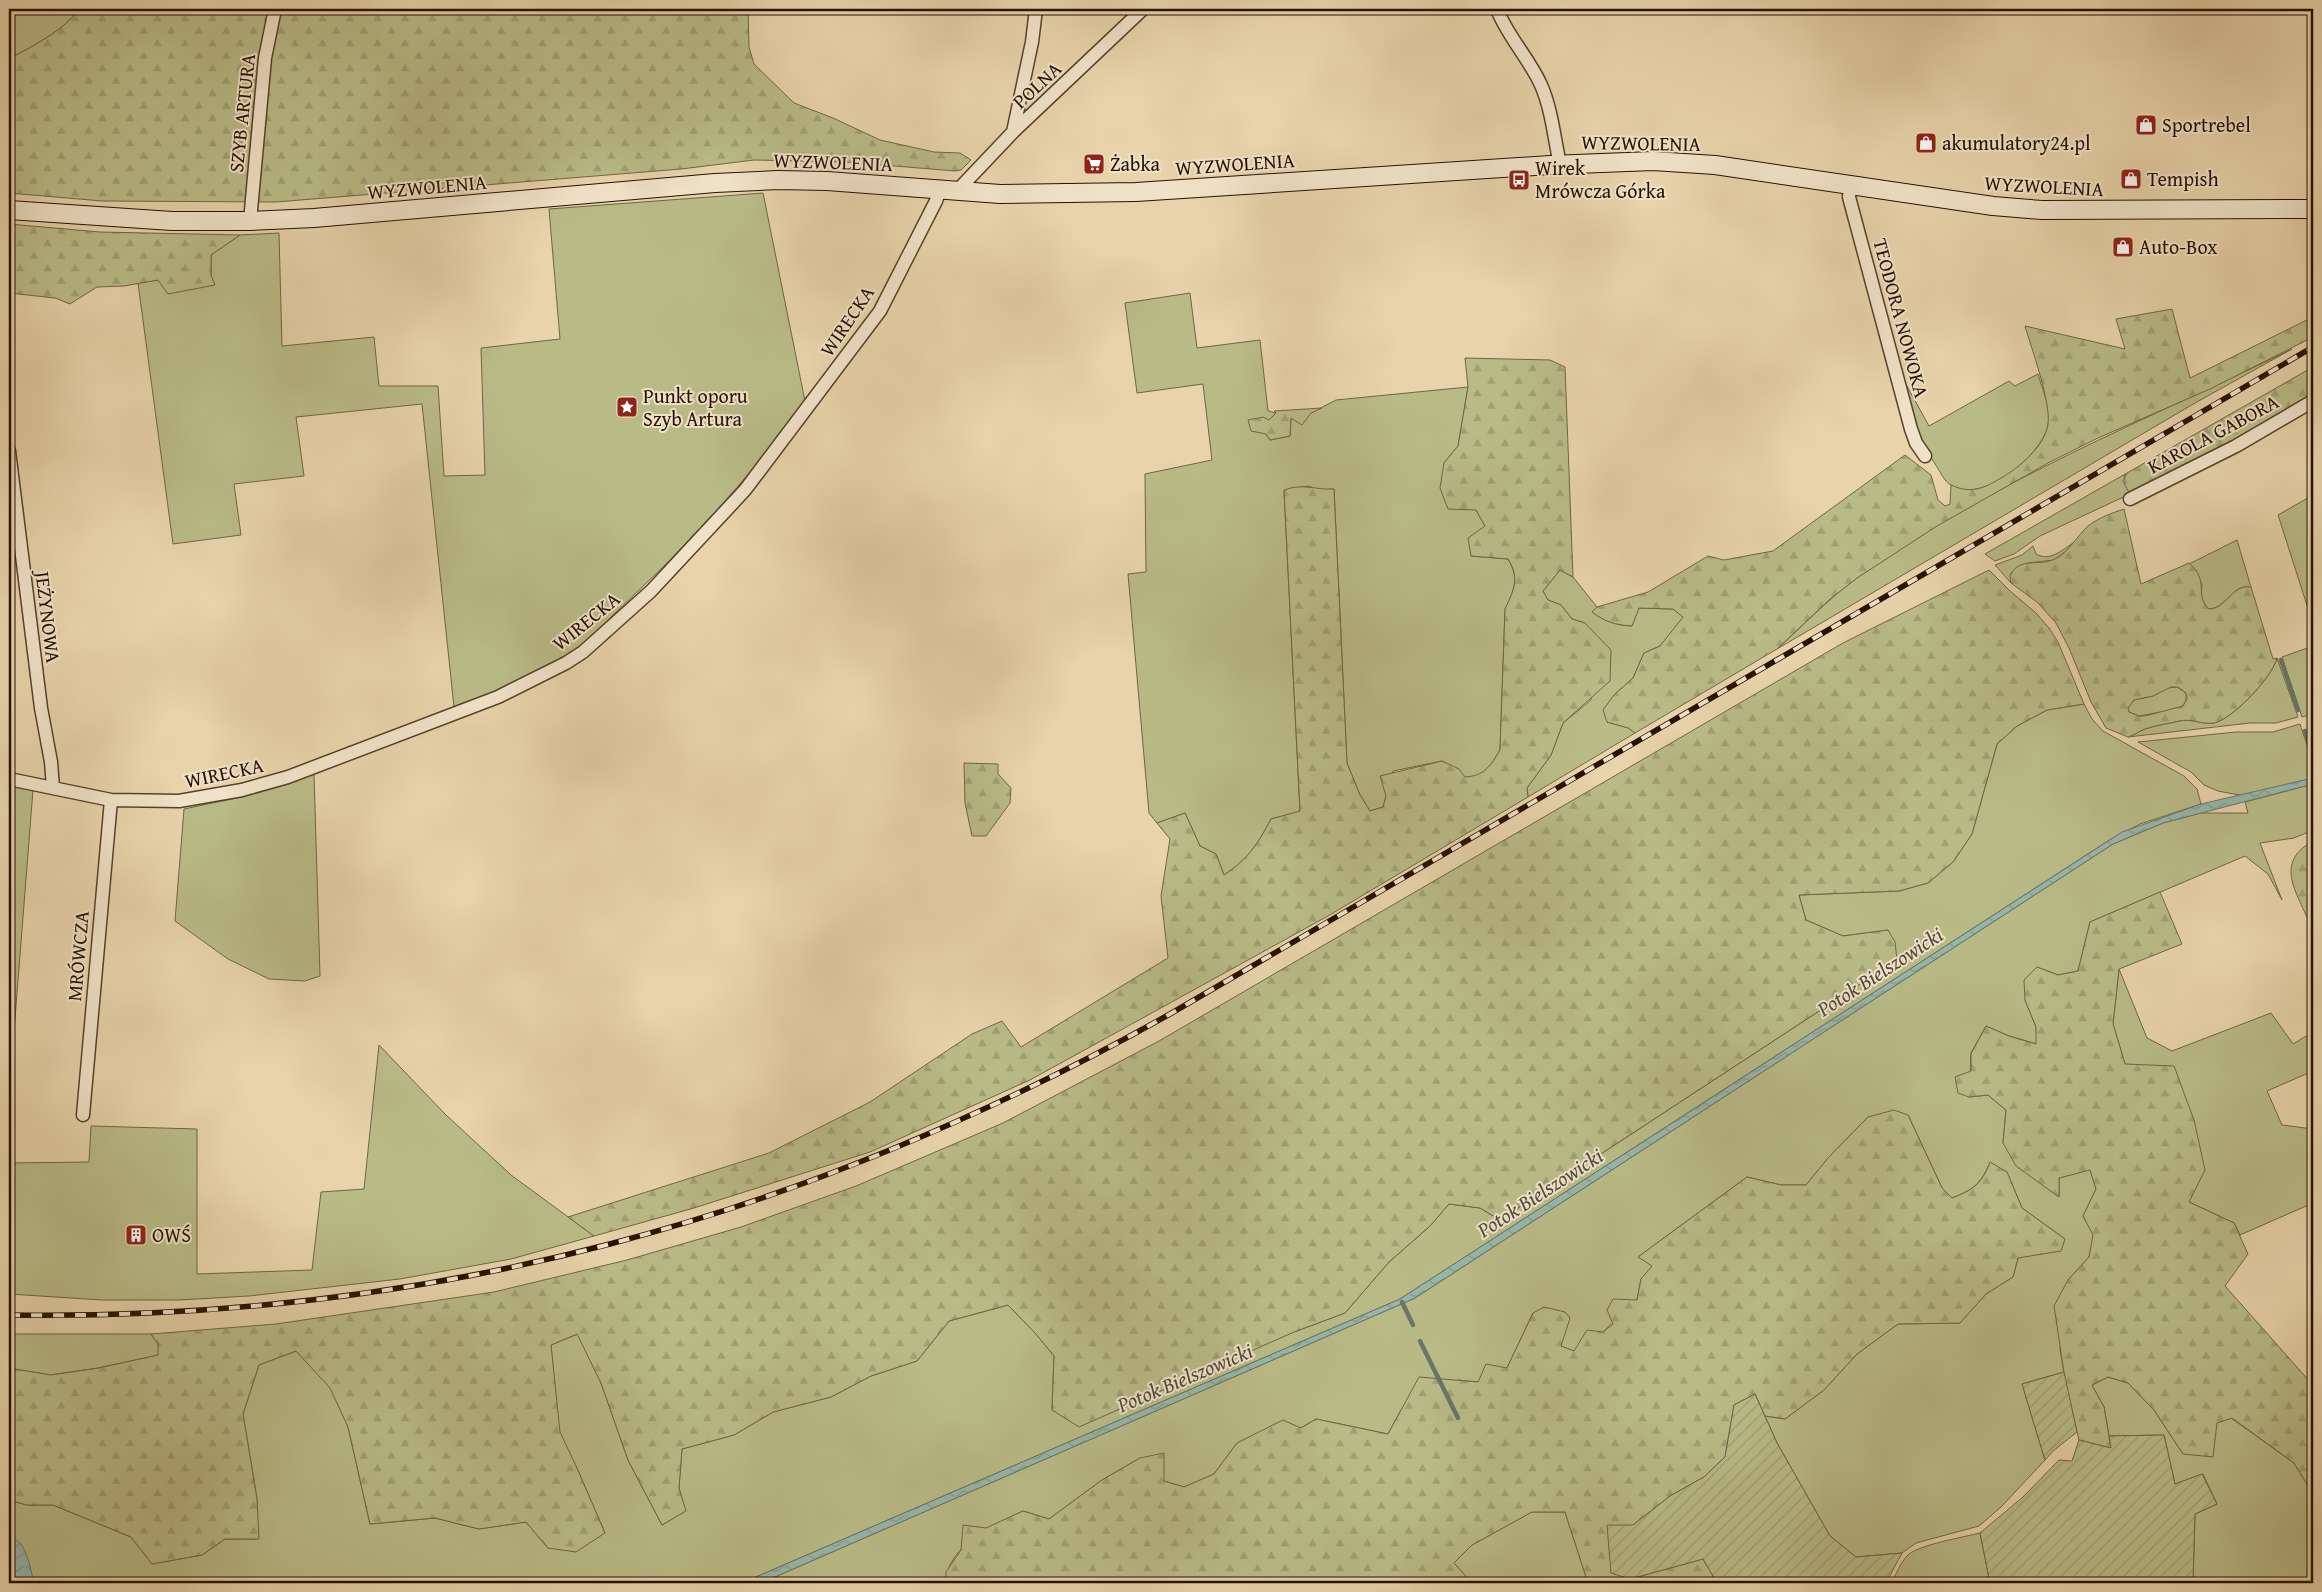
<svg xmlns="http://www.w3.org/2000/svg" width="2322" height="1592" font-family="'Gentium Book Plus',serif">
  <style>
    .grass { fill: #b9bb87; stroke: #6f6644 }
    .forest { fill: url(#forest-firs); stroke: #6f6644; fill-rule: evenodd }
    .garden { fill: url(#garden-furrows); stroke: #6f6644 }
    .water { fill: url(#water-waves); stroke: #697568 }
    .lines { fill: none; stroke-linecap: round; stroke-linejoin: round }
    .stream { stroke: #697568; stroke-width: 4.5 }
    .street-casing { stroke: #56422a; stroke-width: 15 }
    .secondary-casing { stroke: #251100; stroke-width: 20 }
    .street { stroke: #f0e2c8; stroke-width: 12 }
    .secondary { stroke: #f0e2c8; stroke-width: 18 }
    .rail-casing { stroke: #251100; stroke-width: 5.5 }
    .rail { stroke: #f0e2c8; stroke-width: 4; stroke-dasharray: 11; stroke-linecap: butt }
    .labels { text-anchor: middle; stroke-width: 4; stroke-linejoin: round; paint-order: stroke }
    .street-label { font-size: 20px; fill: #251100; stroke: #f0e2c8 }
    .poi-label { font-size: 20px; fill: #251100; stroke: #f0e2c8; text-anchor: start }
    .water-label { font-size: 21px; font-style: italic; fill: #4d4b3d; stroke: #f0e2c8 }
  </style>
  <defs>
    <pattern id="forest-firs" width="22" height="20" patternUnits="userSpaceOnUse" patternTransform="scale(1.25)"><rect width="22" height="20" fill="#b9bb87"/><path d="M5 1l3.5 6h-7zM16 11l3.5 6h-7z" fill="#9fa073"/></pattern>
    <pattern id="garden-furrows" width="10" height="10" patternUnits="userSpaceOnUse" patternTransform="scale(1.25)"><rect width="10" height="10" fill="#b9bb87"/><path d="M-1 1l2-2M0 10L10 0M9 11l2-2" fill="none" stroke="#9fa073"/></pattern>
    <pattern id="water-waves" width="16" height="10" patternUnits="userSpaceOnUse" patternTransform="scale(1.25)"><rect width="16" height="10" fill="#97b7ad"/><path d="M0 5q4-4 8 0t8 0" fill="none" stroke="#829c93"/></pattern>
  </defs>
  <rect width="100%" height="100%" fill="#e8d3aa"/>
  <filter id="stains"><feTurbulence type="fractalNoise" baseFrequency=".004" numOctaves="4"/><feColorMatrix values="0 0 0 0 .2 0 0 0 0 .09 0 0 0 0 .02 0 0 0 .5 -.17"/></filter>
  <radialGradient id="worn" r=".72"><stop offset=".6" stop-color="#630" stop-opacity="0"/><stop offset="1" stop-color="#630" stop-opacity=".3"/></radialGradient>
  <path class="grass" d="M9 9H79C65 30 31 47 9 59Z
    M763 193 805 401 754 468 717 510 669 561 579 648 503 689 454 707 422 404 296 417 304 476 234 484 241 535 173 544 138 283 158 280 214 285 211 275V255L240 235 279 233 282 346 374 337 379 386H438L444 476 485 475 481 348 560 339 549 209Z
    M1190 293 1197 348 1260 340 1268 411 1276 413 1269 420 1266 434 1270 440 1290 436 1291 418 1311 413 1336 400 1468 387 1458 446 1444 463 1476 510 1485 526 1471 556 1508 559C1520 579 1514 590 1505 609L1500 750C1493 762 1481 782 1464 777 1457 775 1448 765 1442 761L1393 771 1383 807 1370 811 1360 795 1347 763 1334 489 1317 490 1309 486 1284 490 1300 812 1271 819C1257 845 1249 858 1224 875L1216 854 1200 846 1185 813 1157 823 1149 813 1128 574 1146 572 1145 474 1212 460 1203 384 1137 393 1125 303Z
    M2292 349 2195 403 1777 649C1804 625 1828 599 1857 578 1991 481 2145 421 2292 349Z
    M2038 374C2042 389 2052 410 2048 426 2040 457 1982 505 1951 485 1944 481 1941 473 1937 467 1917 436 1912 413 1903 379L1929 426 2009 381 2015 386Z
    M2127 473 2124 476 2132 493 2040 536 2014 554 1995 561 1985 554Z
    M2313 495V624L2278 515Z
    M2237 540 2251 587C2231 584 2227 609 2208 609L2201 598 2202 584 2189 564Z
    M2073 543 2065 552 2054 560 2028 563 2011 573V583L1995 565 2022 555 2033 546 2036 554C2050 562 2062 550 2073 543Z
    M1560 570 1573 577 1597 607 1593 612C1605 622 1616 625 1632 626L1639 608 1673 609 1684 617 1660 646 1644 653 1633 678 1614 695 1607 722 1629 728 1635 733 1528 797 1527 788 1551 755 1563 723 1591 700 1585 623 1572 619 1561 605 1548 600 1543 591Z
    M2313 646V714L2302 717 2282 657Z
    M2277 658 2298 717 2276 723H2250L2128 737C2135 735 2139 731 2145 729 2156 725 2168 724 2179 721 2192 718 2202 725 2214 723 2233 719 2273 676 2277 658Z
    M2177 687 2186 693C2187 701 2185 705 2177 709L2139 716 2129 712 2128 708 2134 700 2153 696 2167 688Z
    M2084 704 2092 719 2103 731 2184 776 2197 789 2201 804 2140 824 2111 839 1400 1299 742 1583H34L25 1553 20 1544 11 1537 9 1532V1500L27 1505H53L131 1537 152 1564 202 1555 225 1539H258L257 1499 243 1414 259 1365 296 1351 331 1388 348 1427 370 1524 435 1518 479 1529 526 1522 548 1548 605 1533 576 1466 559 1432 551 1345 578 1334 601 1383 628 1460 662 1525 685 1511 679 1488 682 1449 734 1435 773 1412 831 1397 871 1376 917 1361 949 1321 1008 1305 1036 1334 1054 1356 1052 1410 1294 1332 1345 1313 1389 1262 1430 1226 1449 1204 1480 1208 1500 1220 1897 960 1888 930 1843 936 1806 920 1799 895 1899 891 1928 883 1953 862 1972 834 1997 744 2017 726 2047 710Z
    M2300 724 2313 763V778L2253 794 2239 795 2218 791 2204 785 2191 772 2138 742 2236 732H2273Z
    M314 774 320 976 305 981 269 979 228 959 175 921 184 809 246 796Z
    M2313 784V830L2294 838 2260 843 2282 900 2268 874 2245 856 2090 922 2078 971 2058 975 2037 967 2025 1000 2036 1027 2037 1044 2009 1036 1986 1026 1971 1053 1969 1097 1988 1095 2006 1110 2003 1143 2059 1197V1178L2090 1169 2096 1189 2083 1216 2094 1235 2089 1257 2068 1280 2060 1349 2064 1372 2022 1384 2045 1460 2001 1507 1979 1526 1916 1543 1902 1553 1856 1557 1830 1536 1777 1443 1765 1416 1785 1419 1824 1390 1857 1354 1898 1324 1960 1323 1986 1294 2013 1277 2018 1258 2065 1239 2022 1208 2007 1172 1990 1163C1979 1185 1976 1188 1952 1198L1942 1188 1908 1115 1868 1117 1828 1158 1806 1185H1781L1747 1177 1638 1257 1653 1266 1641 1279 1637 1300 1603 1332 1574 1351 1561 1346 1533 1313 1507 1368 1478 1382 1458 1380 1401 1410 1388 1434 1316 1419 1301 1428 1237 1443 1214 1474 1184 1487 1164 1481 1140 1458 1102 1480 1049 1519 1023 1511C994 1525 946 1546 946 1583H761L1415 1298 2113 844 2163 823 2201 813H2248L2245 802Z
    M9 785 33 790 9 1095Z
    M2119 969 2147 1038 2172 1051 2271 1013 2293 1044 2313 1032V1071L2267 1091 2282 1125 2313 1129V1203L2240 1235 2234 1223 2189 1202 2125 1064 2113 1024Z
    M379 1045 445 1114 511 1175 594 1236 511 1259 400 1279 249 1296 179 1300H102L9 1294V1163L89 1162 91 1126 197 1129V1274L312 1270 321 1192 364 1189Z
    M9 1334H151L158 1344 159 1355 98 1368 50 1375 9 1368Z
    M2108 1377 2128 1383 2154 1410 2183 1454 2217 1423 2231 1418 2294 1463 2313 1494V1583H2193L2195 1514 2217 1504 2203 1474 2175 1484 2164 1435 2109 1436 2104 1407 2092 1385Z
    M1531 1512H1565L1588 1583H1472L1454 1563 1472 1545Z
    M1980 1533 1990 1583H1892C1896 1574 1900 1563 1908 1555 1918 1545 1964 1537 1980 1533Z"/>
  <path class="forest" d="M79 9H748L749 47 754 64 794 103 833 118 880 140 934 152 960 153 971 160 961 170 955 171 847 162 754 160 681 169 276 202 102 201 9 193V59C31 47 65 30 79 9Z
    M9 224 100 232 240 235 211 255V275L215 285 168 294 158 280 124 286 97 287 70 304 55 298 9 293Z
    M2172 309 2190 378 2313 317V337L2210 389 2098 438 2048 463 1937 526 1857 578 1829 600 1777 649 1635 733 1628 728 1607 722 1603 710 1614 695 1633 678 1644 653 1660 646 1683 617 1673 609 1639 608 1632 626C1616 625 1605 622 1592 612L1597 607 1648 592 1708 556 1724 560 1773 551 1905 455 1931 475 1938 500 1945 506 1950 504 1951 485C1971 494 1983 489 2001 478 2019 468 2045 446 2048 424 2051 402 2032 350 2025 326L2125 349 2116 319Z
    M1465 358 1550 360 1565 367 1573 577 1560 570 1543 591 1548 600 1561 605 1572 619 1585 623 1611 650 1610 681 1563 723 1551 755 1527 788 1528 797 1328 916 1030 1080 870 1152 694 1208 594 1236 568 1217 769 1153 870 1102 972 1034 1002 1021 1021 1047 1168 958 1161 896 1170 839 1157 823 1185 813 1200 846 1216 854 1224 875C1248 859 1258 844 1271 819L1300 811 1284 490C1303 483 1315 490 1334 489L1347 763 1360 795 1370 811 1383 807 1386 796 1380 776 1442 761 1459 769 1465 777C1484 776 1491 766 1500 750L1505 609C1514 590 1520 578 1508 559L1471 556 1468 538 1485 526 1476 510 1448 509 1440 488 1444 463 1458 446 1468 387Z
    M2313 367V397L2233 444 2132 493 2128 491 2123 481 2127 473Z
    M1322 408 1311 413 1302 425 1291 418 1290 436 1270 440 1266 434 1251 431 1248 420 1263 417 1269 420 1276 413 1274 411Z
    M2124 509 2141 584 2189 563C2210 580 2194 597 2209 609 2227 609 2231 584 2251 587L2273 659 2277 658C2273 676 2233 719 2214 723 2202 725 2192 718 2179 721 2168 724 2156 725 2145 729 2139 731 2135 735 2128 737L2106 728 2091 702 2069 648 2056 623 2037 602 2011 583 2010 576C2019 556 2039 567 2055 559 2069 552 2077 536 2088 526 2098 518 2112 513 2124 509ZM2171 687H2178L2186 693 2187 699 2183 706 2145 716H2139L2129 712 2128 708 2134 700 2153 696Z
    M1989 570 2010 591 2036 613 2049 628 2058 642 2084 704 2047 710 2017 726 1997 744 1972 834 1953 862 1928 883 1899 891 1799 895 1806 920 1843 936 1888 930 1895 942 1897 960 1500 1220 1480 1208 1449 1204 1430 1226 1389 1262 1345 1313 1294 1332 1079 1427 1052 1410 1054 1356 1036 1334 1008 1305 949 1321 917 1361 871 1376 831 1397 773 1412 734 1435 682 1449 679 1488 686 1511 662 1525 628 1460 601 1383 577 1334 551 1345 560 1432 576 1466 605 1533 576 1552 548 1548 526 1522 479 1529 435 1518 370 1524 348 1427 330 1388 296 1351 259 1365 243 1414 257 1499 259 1539H225L202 1555 152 1564 131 1537 53 1505H27L9 1500V1368L51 1375 99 1368 158 1355V1344L151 1334 276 1324 494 1292 627 1260 741 1227 856 1186 1003 1123 1159 1041 1843 643Z
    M964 763 998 764V774L1011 788 1010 803 986 836H972L965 803Z
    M2313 841V933C2303 899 2269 865 2313 841Z
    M2160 892 2182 944 2119 969 2113 1024 2125 1064 2174 1066 2194 1120 2205 1170 2189 1202 2234 1223 2248 1254 2225 1286 2311 1383 2313 1382V1494L2294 1463 2232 1418 2217 1423 2213 1457 2183 1454 2154 1410 2128 1383 2108 1377 2092 1385 2104 1407 2111 1448 2079 1440 2066 1386 2054 1306 2068 1280 2089 1257 2093 1235 2083 1216 2096 1189 2090 1170 2059 1178V1197L2016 1166 2003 1143 2006 1110 1988 1095 1969 1097 1958 1093 1955 1077 1971 1071V1054L1986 1026 2009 1036 2036 1044V1027L2025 1000 2024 980 2037 967 2058 975 2078 971 2090 922Z
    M1894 1110 1908 1115 1942 1188 1952 1198C1973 1190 1982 1184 1990 1162L2007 1172 2022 1208 2065 1239 2061 1251 2018 1258 2013 1277 1986 1294 1960 1323 1898 1324 1857 1354 1824 1390 1785 1419 1765 1416 1755 1394 1734 1405 1725 1457 1704 1477 1670 1496 1633 1525 1630 1579 1703 1559 1717 1583H1588L1565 1512H1532L1472 1545 1454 1563 1472 1583H946V1572L961 1550 963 1525 986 1528 1023 1511 1049 1519 1102 1480 1140 1458 1164 1453V1481L1184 1487 1214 1474 1237 1443 1283 1420 1301 1428 1316 1419 1388 1434 1419 1377 1478 1382 1486 1364 1507 1368 1533 1313 1544 1307 1565 1312 1570 1318 1561 1346 1574 1351 1587 1330 1603 1332 1613 1324 1607 1310 1613 1299 1637 1300 1641 1279 1652 1266 1638 1257 1747 1177 1781 1185H1806L1828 1158 1868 1117Z"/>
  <path class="garden" d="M2064 1372 2077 1432 2053 1451 2045 1460 2022 1384Z
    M1755 1394 1777 1443 1830 1536 1856 1557 1902 1553 1886 1583H1717L1703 1559 1630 1579 1611 1573 1607 1525H1633L1670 1496 1704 1477 1725 1457 1734 1405Z
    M2164 1435 2175 1484 2202 1474 2217 1504 2195 1514 2193 1583H1990L1980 1533 2023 1497 2059 1460 2072 1461 2079 1440 2111 1448 2109 1436Z"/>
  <path class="water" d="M2313 778V784L2163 823 2113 844 1415 1298 761 1583H742L1400 1299 2122 832 2201 804Z
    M9 1532C11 1538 15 1538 20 1543 28 1552 31 1572 34 1583H9Z"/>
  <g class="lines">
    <path class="stream" d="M2281 660 2298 710
      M2305 731 2313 755
      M1402 1302 1413 1325
      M1420 1341 1458 1418"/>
    <g class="street-casing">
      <path id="street" d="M1497 9C1507 36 1529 58 1541 85 1552 110 1554 138 1560 164
        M1013 132 1032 42 1036 9
        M1850 186 1849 197 1911 429 1916 443 1925 456
        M958 190 1013 132 1143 9
        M250 221 265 58 275 9
        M9 451 41 708 51 762 53 787
        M2130 499 2236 446 2313 401
        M9 779 111 800 179 801 242 790 288 777 498 697 566 663 583 652 651 591 745 490 880 311 936 201 940 189
        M83 1115 111 800"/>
    </g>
    <g class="secondary-casing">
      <path id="secondary" d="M9 210 172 221H250L314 218 715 183 778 180 827 181 1000 194 1136 192 1550 165 1653 161 1715 165 1993 206 2042 210 2313 209"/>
    </g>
    <use href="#street" class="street"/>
    <use href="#secondary" class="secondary"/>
    <g class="rail-casing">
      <path id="rail" d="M9 1315C430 1321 803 1220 1170 1014L2313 347"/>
    </g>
    <use href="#rail" class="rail"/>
  </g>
  <defs>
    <g id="shop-square" transform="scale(1.125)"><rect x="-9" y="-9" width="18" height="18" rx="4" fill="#8f2418" stroke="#f0e2c8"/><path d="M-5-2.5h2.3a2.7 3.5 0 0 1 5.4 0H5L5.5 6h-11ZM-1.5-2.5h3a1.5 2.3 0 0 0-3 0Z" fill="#fff"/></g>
    <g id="supermarket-square" transform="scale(1.125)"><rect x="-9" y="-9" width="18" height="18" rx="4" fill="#8f2418" stroke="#f0e2c8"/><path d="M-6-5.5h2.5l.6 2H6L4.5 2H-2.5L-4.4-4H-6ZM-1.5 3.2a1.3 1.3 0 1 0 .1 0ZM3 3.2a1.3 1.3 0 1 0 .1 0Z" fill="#fff"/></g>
    <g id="bus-square" transform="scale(1.125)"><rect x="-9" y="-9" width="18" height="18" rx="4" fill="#8f2418" stroke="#f0e2c8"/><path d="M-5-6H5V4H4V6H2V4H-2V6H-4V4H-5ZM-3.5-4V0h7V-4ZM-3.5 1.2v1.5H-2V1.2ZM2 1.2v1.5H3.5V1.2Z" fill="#fff"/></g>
    <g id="sight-square" transform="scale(1.125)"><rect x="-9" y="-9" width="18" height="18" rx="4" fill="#8f2418" stroke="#f0e2c8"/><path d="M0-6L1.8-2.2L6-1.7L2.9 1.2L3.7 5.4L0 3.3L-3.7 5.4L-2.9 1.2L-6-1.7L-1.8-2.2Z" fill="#fff"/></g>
    <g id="building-square" transform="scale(1.125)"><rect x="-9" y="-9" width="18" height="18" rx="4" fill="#8f2418" stroke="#f0e2c8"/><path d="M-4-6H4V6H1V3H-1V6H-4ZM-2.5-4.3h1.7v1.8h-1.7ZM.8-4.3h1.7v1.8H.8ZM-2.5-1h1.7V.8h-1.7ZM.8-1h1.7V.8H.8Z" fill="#fff"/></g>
  </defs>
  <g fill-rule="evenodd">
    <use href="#shop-square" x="2146" y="125"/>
    <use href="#shop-square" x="1926" y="143"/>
    <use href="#supermarket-square" x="1094" y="164"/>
    <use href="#shop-square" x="2131" y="179"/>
    <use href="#bus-square" x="1519" y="180"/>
    <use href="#shop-square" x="2123" y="247"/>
    <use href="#sight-square" x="627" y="407"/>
    <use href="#building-square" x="136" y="1235"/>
  </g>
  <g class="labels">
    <g class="street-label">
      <text transform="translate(1037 85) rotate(-43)" y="7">POLNA</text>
      <text transform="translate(242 113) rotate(-84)" y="7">SZYB ARTURA</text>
      <text transform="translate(1641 143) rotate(1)" y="7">WYZWOLENIA</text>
      <text transform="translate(833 162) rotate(2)" y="7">WYZWOLENIA</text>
      <text transform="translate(1235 164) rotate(-4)" y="7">WYZWOLENIA</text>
      <text transform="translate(2044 186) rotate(3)" y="7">WYZWOLENIA</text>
      <text transform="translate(427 187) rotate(-5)" y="7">WYZWOLENIA</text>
      <text transform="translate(1901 318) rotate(75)" y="7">TEODORA NOWOKA</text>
      <text transform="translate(847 321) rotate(-56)" y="7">WIRECKA</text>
      <text transform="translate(2213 434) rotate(-28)" y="7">KAROLA GABORA</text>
      <text transform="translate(48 617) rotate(83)" y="7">JEŻYNOWA</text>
      <text transform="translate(586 621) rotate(-39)" y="7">WIRECKA</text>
      <text transform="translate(224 773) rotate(-12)" y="7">WIRECKA</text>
      <text transform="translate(78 956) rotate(-85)" y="7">MRÓWCZA</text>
    </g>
    <g class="poi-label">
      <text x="2162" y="132">Sportrebel</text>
      <text x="1942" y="150">akumulatory24.pl</text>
      <text x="1110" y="171">Żabka</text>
      <text x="1535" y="175">Wirek<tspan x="1535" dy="23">Mrówcza Górka</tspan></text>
      <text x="2147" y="186">Tempish</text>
      <text x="2139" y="254">Auto-Box</text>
      <text x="643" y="403">Punkt oporu<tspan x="643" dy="23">Szyb Artura</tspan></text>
      <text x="152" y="1242">OWŚ</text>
    </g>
    <g class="water-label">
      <text transform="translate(1880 972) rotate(-33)" y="7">Potok Bielszowicki</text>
      <text transform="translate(1540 1193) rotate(-33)" y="7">Potok Bielszowicki</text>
      <text transform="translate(1185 1378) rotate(-23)" y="7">Potok Bielszowicki</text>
    </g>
  </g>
  <rect width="2322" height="1592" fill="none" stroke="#e8d3aa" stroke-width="30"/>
  <rect x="10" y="10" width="2302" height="1572" fill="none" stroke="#251100" stroke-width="2.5"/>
  <rect x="15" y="15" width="2292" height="1562" fill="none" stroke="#251100"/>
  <rect width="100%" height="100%" filter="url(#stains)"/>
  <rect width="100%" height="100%" fill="url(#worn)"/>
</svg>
